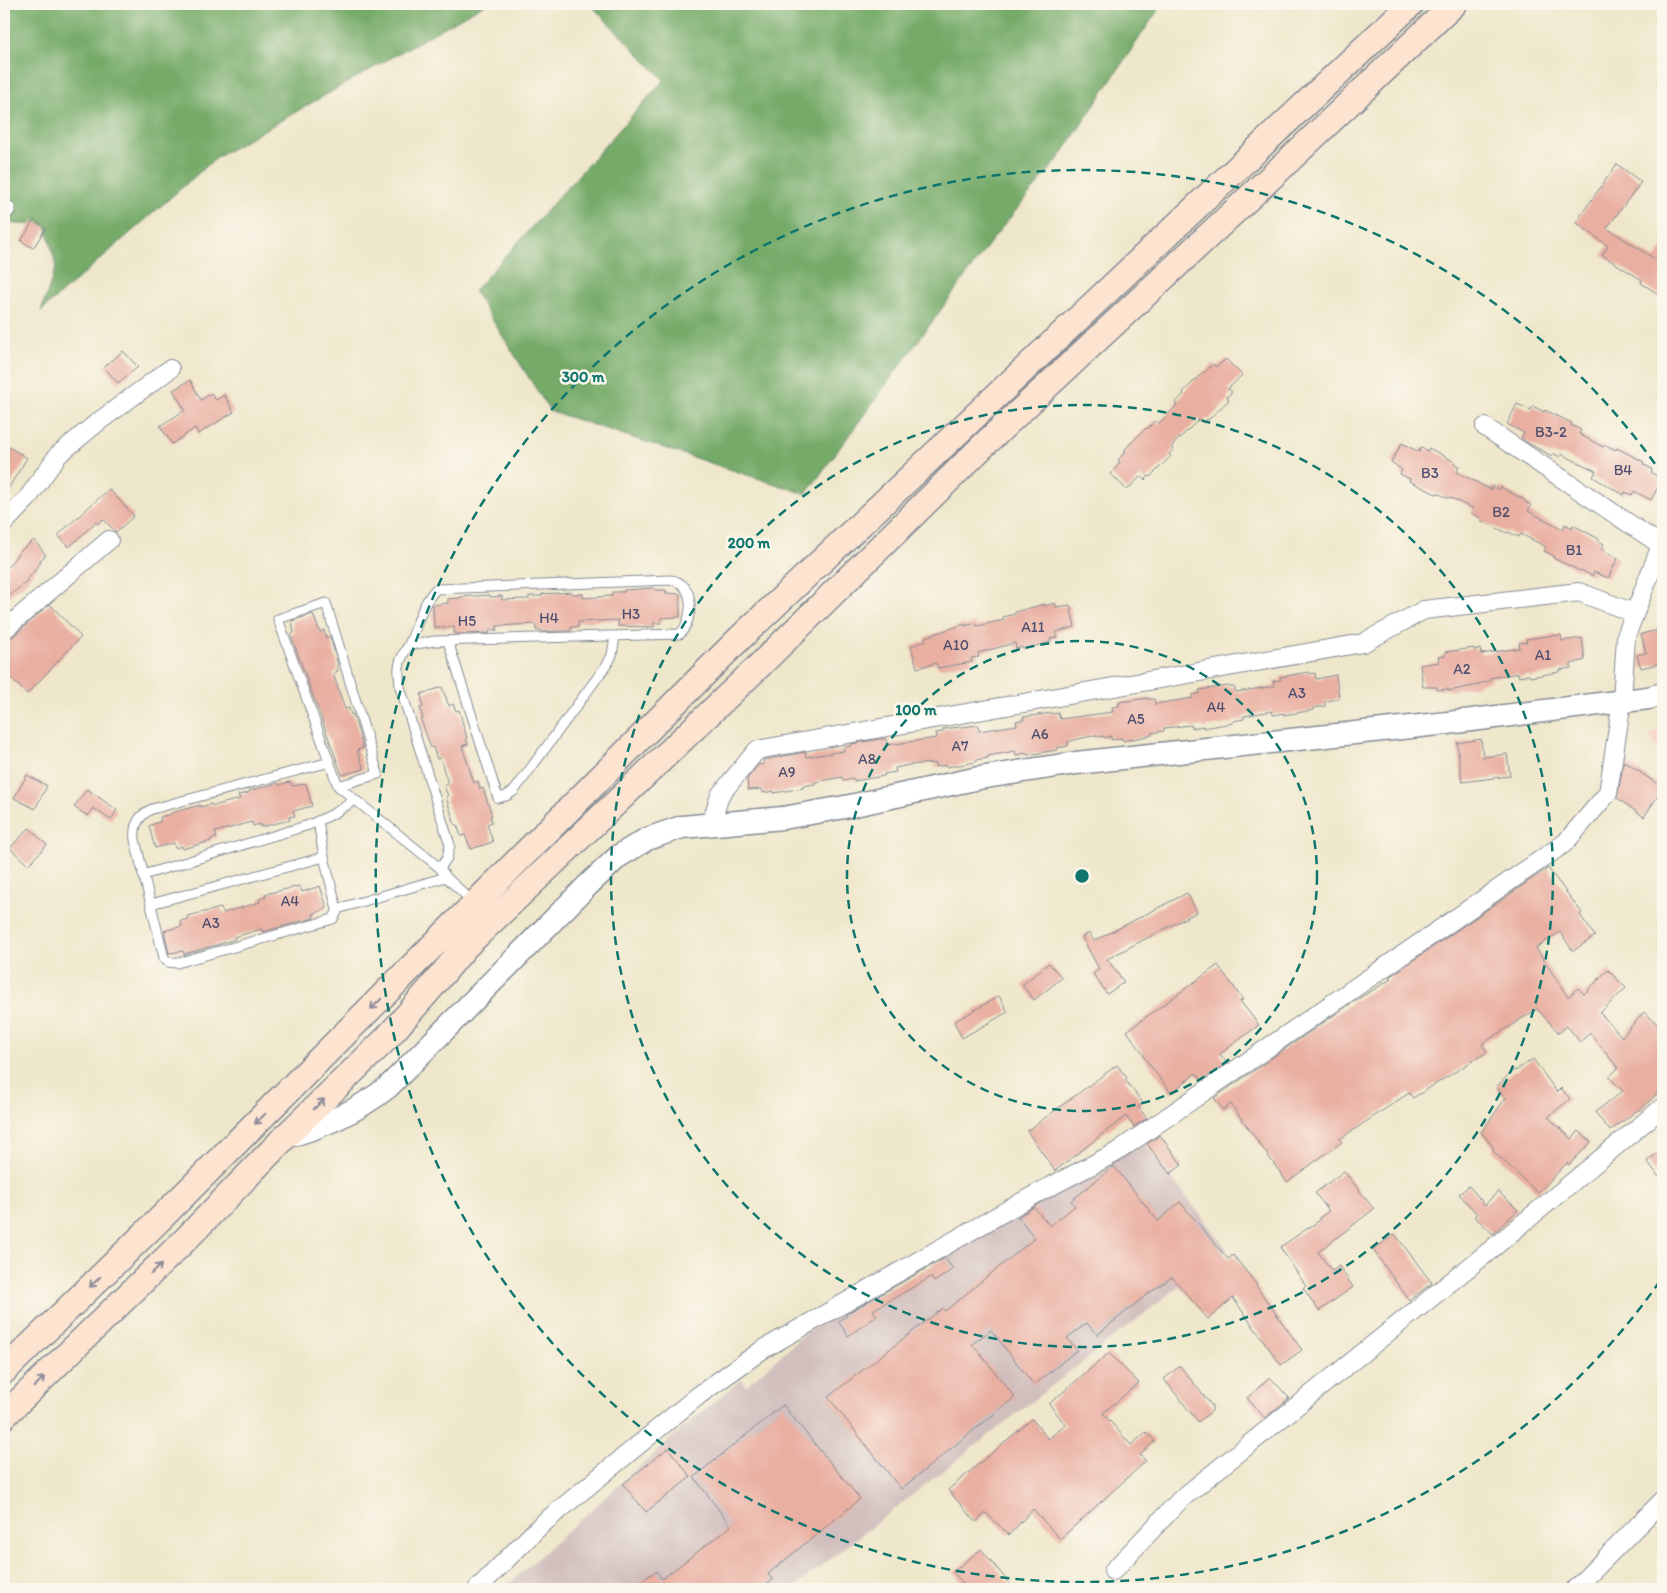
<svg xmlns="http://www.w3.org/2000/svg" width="1667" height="1593" font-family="Itim,sans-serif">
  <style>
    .built { fill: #f6d2c4 }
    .industrial { fill: #d1bfbe }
    .forest { fill: #74aa68; stroke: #486c63 }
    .building { fill: #e9afa1 }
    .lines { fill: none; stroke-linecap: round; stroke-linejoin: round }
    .service-casing { stroke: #858b94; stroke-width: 11 }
    .minor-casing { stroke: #858b94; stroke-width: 20 }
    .tertiary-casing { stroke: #858b94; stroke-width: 25 }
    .secondary-casing { stroke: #858b94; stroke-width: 28 }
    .service { stroke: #fff; stroke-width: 9 }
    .minor { stroke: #fff; stroke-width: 18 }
    .tertiary { stroke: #fff; stroke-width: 22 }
    .secondary { stroke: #fde4d1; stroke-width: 25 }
    .oneway { stroke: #8c8a98 }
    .ring { fill: none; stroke: #0f766e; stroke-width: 2.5; stroke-dasharray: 9 6 }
    .labels { text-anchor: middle; stroke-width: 5; stroke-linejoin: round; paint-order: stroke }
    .number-label { font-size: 15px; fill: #4e4f6f }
    .centre { fill: #0f766e; stroke: #fbf7ec; stroke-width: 2.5 }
    .ring-label { font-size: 15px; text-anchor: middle; font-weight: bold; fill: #0f766e; stroke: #fbf7ec; stroke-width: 5; stroke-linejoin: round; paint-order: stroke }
  </style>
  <rect width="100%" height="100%" fill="#fbf7ec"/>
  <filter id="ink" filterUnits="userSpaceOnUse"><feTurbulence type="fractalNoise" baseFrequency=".02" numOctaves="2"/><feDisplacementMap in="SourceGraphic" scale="10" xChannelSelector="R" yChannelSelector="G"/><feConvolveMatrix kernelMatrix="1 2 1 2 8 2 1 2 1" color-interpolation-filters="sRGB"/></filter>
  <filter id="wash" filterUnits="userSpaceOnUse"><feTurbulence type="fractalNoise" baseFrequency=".0096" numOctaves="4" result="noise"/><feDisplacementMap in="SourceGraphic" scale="20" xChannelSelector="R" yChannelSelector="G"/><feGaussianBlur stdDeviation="1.12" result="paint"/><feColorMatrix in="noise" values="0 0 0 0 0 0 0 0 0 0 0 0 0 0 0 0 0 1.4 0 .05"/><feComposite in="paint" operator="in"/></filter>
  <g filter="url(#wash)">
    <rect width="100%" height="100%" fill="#efe7cb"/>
    <path class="built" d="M1663 727V756L1649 735Z"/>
    <path class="industrial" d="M1137 1134 1227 1249 792 1589H503L670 1439 742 1379 746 1386 808 1331 932 1266Z"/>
    <path class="forest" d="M4 4H485L217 157 41 311 56 267 46 225 14 224 4 220Z
      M590 4H1162L1059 158 995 236 806 494 550 411 474 291 664 80Z"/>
    <g id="blocks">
      <path class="building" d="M1617 164 1641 182 1607 228 1655 259 1663 246V297L1641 283 1642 280 1602 255 1608 246 1576 222Z
        M34 220 46 228 33 248 21 241Z
        M123 351 138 367 118 383 104 367Z
        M1226 359 1242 375 1228 389 1232 392 1227 397 1229 400 1208 420 1207 419 1203 423 1199 419 1171 447 1174 449 1169 454 1171 456 1150 477 1149 476 1145 480 1141 476 1127 490 1111 474 1120 462 1118 460 1126 451 1125 449 1146 428 1147 429 1155 421 1158 424 1177 405 1175 403 1184 394 1183 392 1204 371 1205 372 1213 364 1216 367Z
        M190 380 201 400 211 393 216 400 224 395 234 412 198 434 195 428 172 444 160 426 185 410 173 390Z
        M1517 404 1531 410 1533 406 1544 412 1545 410 1572 423 1571 425 1581 430 1579 434 1603 447 1605 445 1616 450 1617 448 1644 462 1643 464 1652 469 1651 472 1662 480 1651 500 1634 491 1632 495 1625 492 1624 495 1593 477 1596 471 1561 454 1560 457 1553 453 1552 456 1526 442 1521 438 1524 433 1507 424Z
        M1402 443 1419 452 1421 447 1428 451 1429 448 1455 462 1454 464 1459 466 1457 472 1491 490 1492 486 1499 490 1501 487 1526 501V503L1531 505 1528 511 1563 529 1565 524 1572 528 1573 525 1599 539V541L1604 544 1601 549 1618 558 1608 578 1594 572 1592 576 1581 570 1580 571 1553 558 1554 556 1544 551 1546 547 1521 534 1519 537 1508 532 1507 533 1480 520 1481 518 1471 513 1474 509 1449 497 1448 498 1437 493 1436 494 1409 481 1410 479 1400 474 1402 470 1391 462Z
        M4 444 27 458 4 495Z
        M109 489 134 516 116 532 103 519 98 524 96 522 69 547 58 535Z
        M34 540 46 555 39 561 41 562 25 583 4 600V572L20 551Z
        M654 588 655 590H666V593L680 594V617L661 618V623H654V627L618 626V620L578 622V627H571V631H557L542 632 541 630H536L535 624 497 626V630H489L490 633 460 634 454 633V627L434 628 433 605 448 603V599L460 598V597L490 595V597L502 596V600L529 599V596H541L542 594 572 592V594H583V598L612 596V592H624V590Z
        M1055 603 1056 607 1070 605 1075 627 1056 632 1058 637 1050 639 1051 642 1023 649 1022 647 1016 649 1015 643 978 653 979 657 971 658 972 662 938 668 936 663 917 668 911 646 925 641V637L965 624V626L976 623 977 626 1004 620 1003 617 1015 614V612L1044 604V606Z
        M50 604 81 637 27 694 4 672V641L11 638Z
        M313 614 320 632 324 630 326 638 330 636 338 665H337L338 671 333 673 345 709 349 708 351 715 353 714 363 748 357 750 364 769 342 775 291 635 294 633 292 621Z
        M1663 629V663L1641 668 1637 655 1646 653 1641 634Z
        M1555 635V636L1561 635 1562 641 1582 638 1585 660 1571 664V668L1559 670V672L1530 677 1529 675 1519 677 1518 673 1490 678V681L1478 684V685L1449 691 1448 689 1437 690V687H1423L1420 665 1439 662 1438 657 1445 656V652L1474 648V650L1480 649 1481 654 1520 648 1519 643 1527 642 1526 639Z
        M1309 672 1310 674 1315 673 1316 679 1336 675 1339 698 1325 702V706L1314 708V710L1284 715V713L1273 715 1272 711 1244 716V719L1233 721V723L1203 728V726L1192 728 1191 725 1164 728V731L1152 733V735L1123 741 1122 738 1111 740V736L1104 738 1103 736 1097 737V735L1074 740 1068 742V746L1057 748V750L1027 755V753L1016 755 1015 751 988 756V758L976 760V762L947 767 946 765 935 767V763L909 765 895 768 896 772 884 774V776L854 781V779L843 781 842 777 815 782V784L803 786V788L774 793V791L763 793 762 789 748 790 747 779 758 765 764 764 763 760 805 752 806 757 844 751V747L851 746V744L880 739H886L887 745 937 738 936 733 943 732V729L978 725 979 731 1017 725 1016 721 1024 720 1023 717 1052 713 1053 714 1058 713 1060 719 1113 712 1112 707 1119 706V702L1148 698V699H1154L1155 704 1193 698 1192 695 1200 693 1199 690 1228 686 1229 687H1234L1236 692 1275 686 1273 681 1281 680 1280 677Z
        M442 687 449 706 453 704 456 711 459 710 467 738 466 739 468 744 462 746 474 783 478 781 480 789 483 788 492 816H490L492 822 487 824 493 842 471 849 465 835 461 836 457 825H455L446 797 448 796 444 786 448 784 440 758 437 759 433 747 431 748 421 720 423 719 420 708 423 707 421 694Z
        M1481 739 1483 757 1507 754 1510 776 1462 782 1457 743Z
        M1624 761 1663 788 1644 817 1617 798Z
        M27 775 47 786 35 809 14 798Z
        M290 782 292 786 306 784 312 806 293 811 295 816 289 817 290 820 261 827 260 824 253 826 252 822 215 832 217 838 211 839V841L183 849 182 846 175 848 174 843 155 848 149 826 161 821 160 817 171 814V813L200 805V807L212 804 213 806 240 799 238 795 249 793V791L278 783 279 785Z
        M87 789 117 810 111 820 93 808 88 816 74 807Z
        M29 828 47 845 28 865 10 848Z
        M1548 868 1582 913 1580 915 1595 936 1573 951 1560 932 1536 948 1568 997 1578 988 1584 994 1608 970 1626 988 1600 1013 1622 1037 1644 1012 1663 1029V1088L1640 1110 1639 1109 1610 1131 1595 1112 1623 1091 1609 1077 1618 1068 1590 1033 1580 1042 1567 1026 1559 1033 1537 1009 1482 1044 1487 1052 1413 1098 1409 1093 1340 1139 1342 1142 1287 1182 1231 1104 1223 1110 1214 1098 1353 1002 1391 979 1389 977Z
        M300 886 302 892 320 886 327 908 313 914 314 918 302 921 262 932V929L234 937 235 939 223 943 184 954 183 951 169 953 164 931 182 926 180 921 188 919 187 916 221 908 223 913 260 902 259 899 266 897 265 894Z
        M1187 893 1197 912 1107 959 1124 982 1107 994 1093 974 1099 969 1082 937 1089 933 1094 941Z
        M1049 963 1062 978 1034 1000 1022 985Z
        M1218 965 1243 1000 1240 1001 1259 1025 1220 1054 1227 1063 1202 1080 1196 1073 1171 1093 1143 1056 1144 1055 1127 1031Z
        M999 996 1008 1012 962 1038 954 1022Z
        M1533 1059 1557 1092 1561 1088 1570 1099 1548 1117 1572 1139 1579 1131 1591 1142 1569 1165 1567 1163 1538 1193 1492 1150 1494 1148 1481 1132 1506 1098 1496 1087 1514 1070 1515 1071Z
        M1117 1065 1127 1078 1125 1080 1143 1103 1138 1107 1147 1118 1134 1127 1126 1116 1055 1171 1027 1131Z
        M1160 1135 1182 1165 1170 1174 1147 1144Z
        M1663 1149V1182L1647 1161Z
        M1114 1166 1158 1221 1180 1202 1228 1259 1233 1255 1257 1285 1256 1286 1302 1350 1281 1365 1233 1298 1208 1319 1172 1277 1145 1296 1097 1335 1087 1323 1067 1338 1077 1350 1034 1385 991 1330 972 1344 1015 1397 901 1489 828 1397 943 1308 945 1311 1035 1238 1018 1217 1034 1207 1050 1226 1075 1206 1071 1201Z
        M1344 1171 1374 1209 1318 1252 1332 1271 1339 1266 1353 1287 1319 1311 1303 1288 1306 1286 1280 1247 1320 1220 1319 1218 1329 1211 1315 1193Z
        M1469 1186 1485 1205 1498 1191 1518 1210 1493 1234 1474 1216 1477 1214 1459 1194Z
        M1395 1234 1432 1283 1409 1300 1373 1250Z
        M945 1258 953 1269 934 1282 931 1277 873 1310 877 1316 848 1336 838 1321 847 1316 846 1314Z
        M1109 1353 1139 1383 1103 1413 1131 1445 1146 1432 1155 1441 1140 1455 1146 1461 1060 1539 1033 1509 1009 1535 986 1513 976 1522 948 1490 1032 1419 1048 1439 1066 1425 1049 1404Z
        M1180 1366 1212 1406V1411L1198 1422 1164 1379Z
        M1270 1377 1289 1398 1265 1418 1247 1398Z
        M783 1405 860 1499 768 1574 773 1580 761 1589H630L656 1571 662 1579 731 1526 694 1477Z
        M668 1448 691 1477 646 1512 623 1484Z
        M981 1549 1014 1589H968L953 1572Z"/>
    </g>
  </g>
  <g filter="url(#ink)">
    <use href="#blocks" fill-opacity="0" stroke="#858b94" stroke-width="1"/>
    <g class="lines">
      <g class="service-casing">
        <path id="service" d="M448 641 498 798 506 796 514 791 608 663 612 655 615 637
          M409 645 435 641 680 634C694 619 696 582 670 580L436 589C422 603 418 624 410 642 406 651 400 657 399 667 398 673 400 681 400 687L450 845 447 858 440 868
          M338 786 378 774 326 603 278 619 338 786 440 868 446 877 473 902
          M318 821 324 857 337 909V912L333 919 177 963 168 962 164 958 135 840C133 825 139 815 152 809L330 762
          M143 875 309 825 331 815 355 800
          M151 904 324 857
          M337 909 446 877"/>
      </g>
      <g class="minor-casing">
        <path id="minor" d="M4 209H6
          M4 523 27 499 58 455 98 422 170 369
          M4 630 109 540
          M711 824 720 795 757 750 1363 643 1424 610 1579 592 1634 613
          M1113 1571 1181 1499 1493 1248 1663 1107
          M477 1589 541 1525 699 1395 762 1350 1034 1195 1115 1153 1565 843 1608 793 1622 701 1626 636 1661 545 1485 427
          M1575 1589 1663 1500"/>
      </g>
      <g class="tertiary-casing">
        <path id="tertiary" d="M285 1137C324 1127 356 1112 388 1087L588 885 619 856 647 839 682 827 783 818 850 806 979 778 1076 763 1448 723 1648 698 1663 694"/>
      </g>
      <g class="secondary-casing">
        <path id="secondary" d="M4 1371 164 1215 739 639 1411 4
          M4 1416 186 1239 285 1137 387 1038 430 989 465 947 760 665 985 444 1268 180 1454 4"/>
      </g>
      <use href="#service" class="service"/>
      <use href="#minor" class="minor"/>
      <use href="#tertiary" class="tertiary"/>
      <use href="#secondary" class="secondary"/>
    </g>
    <defs><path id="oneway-shaft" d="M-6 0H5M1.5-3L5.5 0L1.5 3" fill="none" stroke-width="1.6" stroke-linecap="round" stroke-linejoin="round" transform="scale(1.25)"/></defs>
    <g class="oneway">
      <use href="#oneway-shaft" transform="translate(376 1004) rotate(135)"/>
      <use href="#oneway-shaft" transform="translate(319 1104) rotate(-44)"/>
      <use href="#oneway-shaft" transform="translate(260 1119) rotate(135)"/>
      <use href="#oneway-shaft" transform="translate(156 1269) rotate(-44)"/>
      <use href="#oneway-shaft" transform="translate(95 1282) rotate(136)"/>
      <use href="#oneway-shaft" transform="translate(39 1382) rotate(-44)"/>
    </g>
  </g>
  <g class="ring">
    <circle cx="1082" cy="876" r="235"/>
    <circle cx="1082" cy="876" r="471"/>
    <path d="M1660 1281A706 706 0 1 1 1660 471"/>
  </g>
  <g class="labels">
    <g class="number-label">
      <text x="1551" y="437">B3-2</text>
      <text x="1623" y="475">B4</text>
      <text x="1430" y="478">B3</text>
      <text x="1501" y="517">B2</text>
      <text x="1574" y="555">B1</text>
      <text x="631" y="619">H3</text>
      <text x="549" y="623">H4</text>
      <text x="467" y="626">H5</text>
      <text x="1033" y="632">A11</text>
      <text x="956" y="650">A10</text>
      <text x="1543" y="660">A1</text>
      <text x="1462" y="674">A2</text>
      <text x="1297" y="698">A3</text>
      <text x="1216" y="712">A4</text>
      <text x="1136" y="724">A5</text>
      <text x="1040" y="739">A6</text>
      <text x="960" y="751">A7</text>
      <text x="867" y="764">A8</text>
      <text x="787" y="777">A9</text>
      <text x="290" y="906">A4</text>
      <text x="211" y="928">A3</text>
    </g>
  </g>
  <circle cx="1082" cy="876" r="8" class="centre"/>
  <g class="ring-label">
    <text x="583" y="382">300 m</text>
    <text x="749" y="548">200 m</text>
    <text x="916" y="715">100 m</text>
  </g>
  <rect width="1667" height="1593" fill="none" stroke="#fbf7ec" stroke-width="20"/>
</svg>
